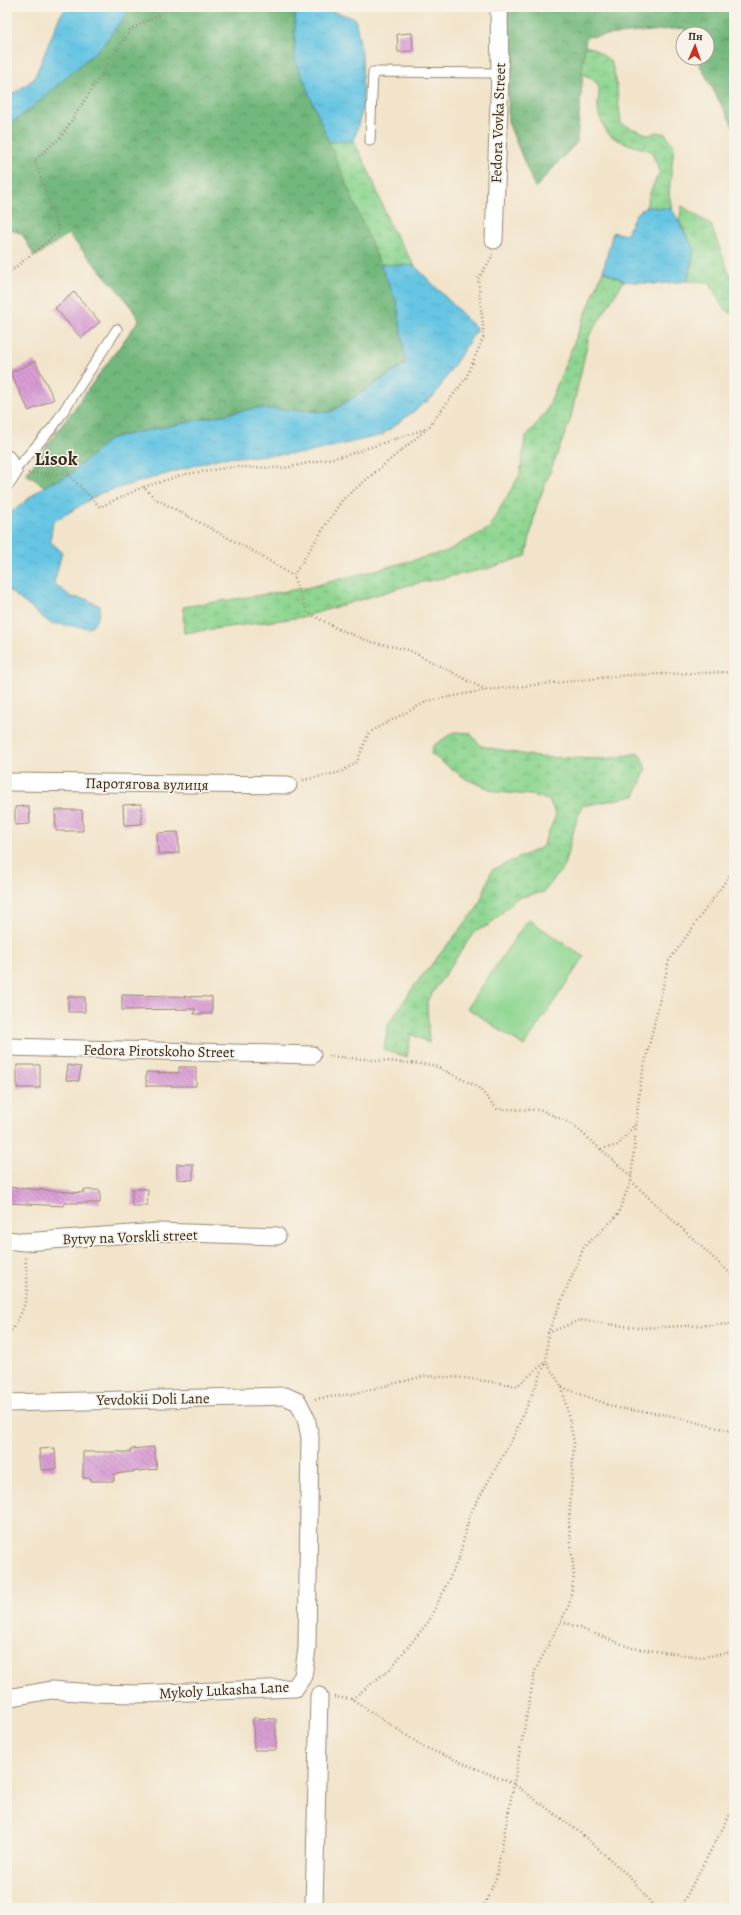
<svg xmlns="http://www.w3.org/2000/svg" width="741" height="1915" font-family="Alegreya,serif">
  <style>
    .forest { fill: url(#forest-crowns); stroke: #56704c }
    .wetland { fill: url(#wetland-marsh); stroke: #648058 }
    .pitch { fill: #8ed691; stroke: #648058 }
    .water { fill: url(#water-ripples); stroke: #507880 }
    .building { fill: url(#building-back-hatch) }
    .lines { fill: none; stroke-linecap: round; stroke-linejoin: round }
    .lane-casing { stroke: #968774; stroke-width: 11 }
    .street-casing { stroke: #968774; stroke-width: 19 }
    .path { stroke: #968774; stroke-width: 2.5; stroke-dasharray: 1 3; stroke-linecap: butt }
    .lane { stroke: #fff; stroke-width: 9 }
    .street { stroke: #fff; stroke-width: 17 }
    .labels { text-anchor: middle; stroke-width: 3.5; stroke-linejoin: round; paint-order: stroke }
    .street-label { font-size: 15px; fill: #3b2a1e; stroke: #f7f3e8 }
    .district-label { font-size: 19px; font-weight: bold; fill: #3b2a1e; stroke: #f7f3e8 }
  </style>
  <defs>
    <pattern id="forest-crowns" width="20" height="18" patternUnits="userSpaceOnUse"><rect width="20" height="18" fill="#72b77b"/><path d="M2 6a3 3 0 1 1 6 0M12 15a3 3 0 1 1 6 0" fill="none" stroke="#5f9564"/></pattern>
    <pattern id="wetland-marsh" width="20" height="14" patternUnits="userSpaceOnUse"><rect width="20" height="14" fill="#8ed691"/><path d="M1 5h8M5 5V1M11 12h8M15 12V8" fill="none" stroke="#7bb87d"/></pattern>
    <pattern id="water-ripples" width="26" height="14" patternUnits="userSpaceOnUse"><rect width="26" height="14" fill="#65c5e3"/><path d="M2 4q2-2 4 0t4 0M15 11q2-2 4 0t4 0" fill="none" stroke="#59a9c2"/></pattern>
    <pattern id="building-back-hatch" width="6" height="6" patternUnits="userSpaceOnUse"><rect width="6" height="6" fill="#d99dd5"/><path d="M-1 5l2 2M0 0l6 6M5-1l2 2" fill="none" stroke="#b180ac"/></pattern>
  </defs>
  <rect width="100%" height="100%" fill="#f7f3e8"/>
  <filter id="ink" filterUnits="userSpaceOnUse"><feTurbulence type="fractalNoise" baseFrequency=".025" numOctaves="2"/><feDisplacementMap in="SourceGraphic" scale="8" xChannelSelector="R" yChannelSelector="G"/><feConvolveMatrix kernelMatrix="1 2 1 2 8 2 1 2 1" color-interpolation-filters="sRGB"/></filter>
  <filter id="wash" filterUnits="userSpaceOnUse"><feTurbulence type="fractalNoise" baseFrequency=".012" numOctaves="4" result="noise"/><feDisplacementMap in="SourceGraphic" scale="16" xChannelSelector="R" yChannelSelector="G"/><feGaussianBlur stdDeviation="0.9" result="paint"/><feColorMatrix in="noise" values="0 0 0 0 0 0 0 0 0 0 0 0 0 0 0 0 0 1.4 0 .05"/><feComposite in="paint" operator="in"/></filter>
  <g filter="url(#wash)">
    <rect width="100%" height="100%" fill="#f2e4cb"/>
    <path class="forest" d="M132 7H279L295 14V59L397 303 406 363 331 412 256 408 111 438 69 475 44 486 26 474 139 320 128 302 68 234 35 257 22 234 7 228V126L29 110 102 46Z
      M508 7H734V128L696 58H707V34H686L684 28 586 37 577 142 535 188 508 122Z"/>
    <path class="wetland" d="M279 7H320L321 8 295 14Z
      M585 46 593 48 611 61 616 80 621 124 649 135 657 132 665 134 674 146 669 194 672 209 646 207 651 190 660 171 651 151C641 148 614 141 608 133 605 129 600 119 599 114 594 94 610 85 582 74Z
      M354 141 372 178 390 226 415 266 380 264 329 142Z
      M682 206 711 225 728 271 734 279V315L723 308 709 282 687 281 694 250 679 221Z
      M603 271 624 281 589 336 570 421 536 508 526 556 490 568 409 585 303 617 184 633 183 607 306 588 445 552 488 529 520 474 525 438 546 412Z
      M454 732 470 733 481 746 537 757 606 759 639 753 646 769 635 796 582 806 576 822 564 866 544 892 517 898 489 925 474 932 427 1001 429 1043 411 1034 407 1057 384 1050 388 1025 414 986 478 907 492 870 542 847 556 815 549 800 531 795 497 792 466 779 431 754 433 746Z"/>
    <path class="pitch" d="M528 919 584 957 524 1046 467 1008Z"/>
    <path class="water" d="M67 7H132L102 46 29 110 7 126V98L34 79 60 16Z
      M321 8 355 18 362 53 363 106 354 141 329 142 295 59V14Z
      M646 207 672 209 694 250 687 281 656 284 624 281 603 271 613 232 626 235 636 214Z
      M380 264 415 266 477 329 434 396 382 435 306 453 220 458 101 493 53 522 50 541 62 552 54 583 71 597 86 599 100 606C100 616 97 621 89 628L50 623 7 589V516L44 486 69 475 111 438 256 408 331 412 406 364 397 303Z"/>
    <g id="blocks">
      <path class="building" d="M412 33 413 51 398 52 397 34Z
        M74 292 100 322 81 338 55 308Z
        M35 361 54 399 29 411 10 373Z
        M141 804 142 824 124 825 123 805Z
        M29 806 30 824 15 825V807Z
        M55 810H82L83 831H56Z
        M178 832 179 853 158 854 157 833Z
        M122 995 212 997V1014H194L195 1009 122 1010Z
        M68 997H85V1012H68Z
        M17 1065H40V1088H17Z
        M68 1065 81 1067 79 1081 66 1080Z
        M179 1067H196V1086H146V1072L179 1073Z
        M177 1164H193V1180L177 1179Z
        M7 1187 83 1193V1190H100V1203H64V1206L7 1203Z
        M132 1189H148L147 1206H132Z
        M154 1447 157 1469 114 1474V1481H91V1478H83V1452H131V1449Z
        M55 1448 56 1469 41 1470 39 1449Z
        M253 1718 276 1719V1750H254Z"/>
    </g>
  </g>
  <g filter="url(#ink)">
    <use href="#blocks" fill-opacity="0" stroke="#968774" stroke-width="1"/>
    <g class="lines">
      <g class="lane-casing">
        <path id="lane" d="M370 141 373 72 500 73
          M13 472 53 427 117 329"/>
      </g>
      <g class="street-casing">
        <path id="street" d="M494 240 500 73 499 7
          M7 459 13 472 7 481
          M7 782 288 785
          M7 1047 312 1055
          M7 1240 24 1242 158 1232 277 1236
          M7 1403 285 1396 298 1402 306 1418 310 1437 307 1649 303 1676 295 1688 137 1694 92 1693 51 1690 7 1698
          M314 1908 319 1696"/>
      </g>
      <path class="path" d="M7 274 59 232 35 160 61 137 130 30 173 7
        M28 473 69 475 100 507 143 487 156 499 258 554 293 576
        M144 487 186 474 233 467 284 468 344 456 425 429
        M486 690 409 650 371 642 338 629 307 612 293 576 342 500 428 428 466 378 484 336 478 279 491 259 492 254
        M303 780 341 772 357 762 369 732 428 701 486 690 629 675 734 672
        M328 1056 433 1065 478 1087 497 1109 541 1110 572 1124 632 1177
        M601 1149 618 1145 636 1123
        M631 1181 734 1277
        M548 1333 580 1320 638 1328 734 1324
        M7 1338C28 1304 30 1296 25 1257
        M562 1387 617 1408 668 1415 734 1432
        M315 1399 352 1394 425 1376 466 1378 517 1386 544 1363
        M561 1621 632 1648 702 1657 734 1652
        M334 1697 352 1699 424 1747 514 1784 578 1831 632 1879 655 1908
        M352 1699 390 1669 429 1621 459 1558 470 1514 514 1436 546 1362
        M483 1908 496 1878 535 1671 569 1605 574 1576 569 1523 574 1442 562 1387 546 1362 548 1333 584 1247 617 1216 631 1181 640 1084 669 961 734 869
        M680 1908 734 1807"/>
      <use href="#lane" class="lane"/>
      <use href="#street" class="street"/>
    </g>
  </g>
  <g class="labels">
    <g class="street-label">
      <text transform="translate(498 123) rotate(-88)" y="5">Fedora Vovka Street</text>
      <text transform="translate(147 784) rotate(1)" y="5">Паротягова вулиця</text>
      <text transform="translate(159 1051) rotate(1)" y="5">Fedora Pirotskoho Street</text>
      <text transform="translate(130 1237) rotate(-2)" y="5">Bytvy na Vorskli street</text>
      <text transform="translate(153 1399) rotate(-1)" y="5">Yevdokii Doli Lane</text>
      <text transform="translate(224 1690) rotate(-3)" y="5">Mykoly Lukasha Lane</text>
    </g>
    <g class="district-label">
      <text x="56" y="465">Lisok</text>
    </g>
  </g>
  <rect width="741" height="1915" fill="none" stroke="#f7f3e8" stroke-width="24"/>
  <g transform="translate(695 46) rotate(2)"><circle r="19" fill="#f7f3e8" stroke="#aca397"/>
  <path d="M0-3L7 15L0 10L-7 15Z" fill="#c8321e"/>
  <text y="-6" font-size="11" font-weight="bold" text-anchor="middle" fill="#3b2a1e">Пн</text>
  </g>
</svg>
